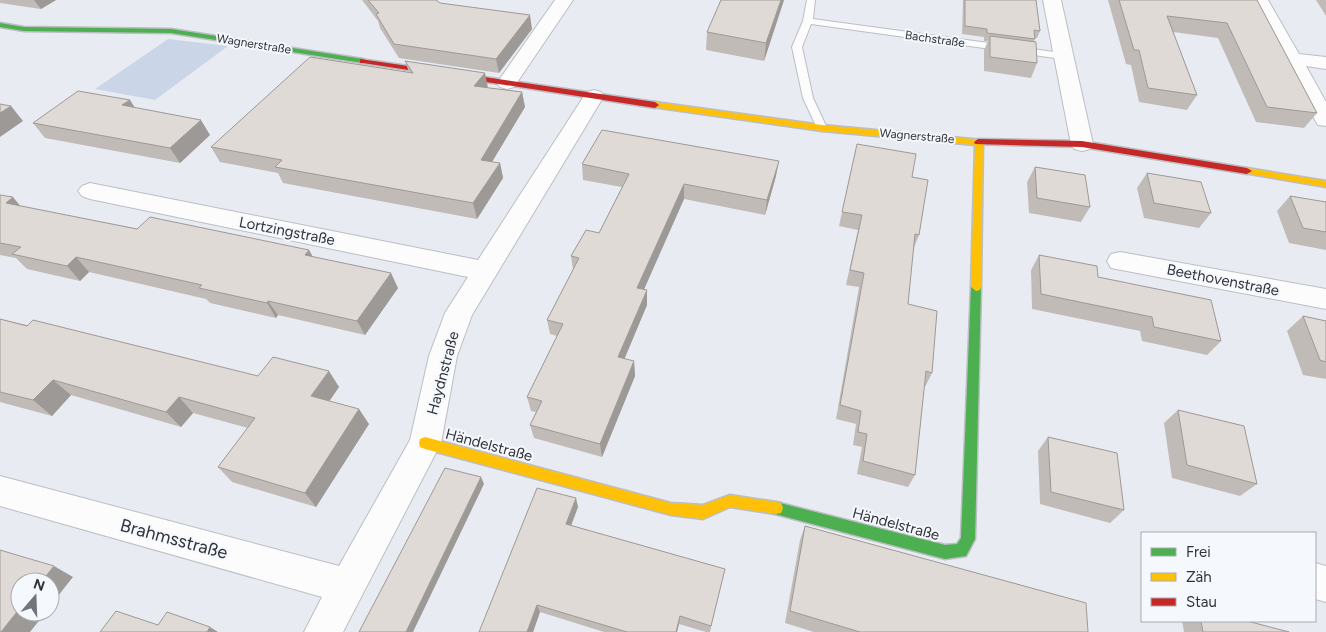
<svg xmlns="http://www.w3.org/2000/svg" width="1326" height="632" font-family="Figtree,sans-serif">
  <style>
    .green { fill: #cad6e8 }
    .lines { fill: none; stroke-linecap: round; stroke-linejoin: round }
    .lane-casing { stroke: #bbbec3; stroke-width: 2 }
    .street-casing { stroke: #bbbec3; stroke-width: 2 }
    .fast-casing { stroke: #bbbec3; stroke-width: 3 }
    .slow-casing { stroke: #bbbec3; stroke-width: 3 }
    .jam-casing { stroke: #bbbec3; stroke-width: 3 }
    .lane { fill: #fcfcfd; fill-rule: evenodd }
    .street { fill: #fcfcfd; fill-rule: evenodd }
    .fast { fill: #4caf50; fill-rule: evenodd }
    .slow { fill: #ffc107; fill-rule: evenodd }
    .jam { fill: #c62828; fill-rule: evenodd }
    .wall { fill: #c1bbb8 }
    .shaded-wall { fill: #9d9996 }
    .building { fill: #e0dad6; stroke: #9d9996 }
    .labels { text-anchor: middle; stroke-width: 4; stroke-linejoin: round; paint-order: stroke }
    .far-street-label { font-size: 12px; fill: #313439; stroke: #f5f8fd }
    .street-label { font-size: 15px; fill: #313439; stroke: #f5f8fd }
    .near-street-label { font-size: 18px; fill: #313439; stroke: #f5f8fd }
  </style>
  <rect width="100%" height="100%" fill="#e8ecf2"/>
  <path class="green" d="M168 39 228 46 155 100 95 89Z"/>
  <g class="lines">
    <g class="lane-casing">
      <path id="lane" d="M807 0H815L813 19 1062 53 1067 56 1062 59 811 24 802 47 813 98 827 128 822 131 817 128 803 98 792 47 803 21Z"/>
    </g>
    <g class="street-casing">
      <path id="street" d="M555 0H573L514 87 507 89 500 87 497 83Z
        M1043 0H1061L1093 144 1090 149 1082 151 1074 149 1071 144Z
        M1250 0H1268L1299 54 1326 57V69L1306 66 1326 102V126L1318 125 1315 120Z
        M594 90 601 92 604 96 472 315 457 356 441 443 343 632H304L322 597 0 506V476L339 566 410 440 429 356 445 313 468 277 90 199 82 196 78 191 82 186 90 183 478 260 584 96 587 92Z
        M1120 252 1326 289V309L1111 268 1107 261 1111 254Z
        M1315 563 1326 566V602L1315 599Z"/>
    </g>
    <g class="fast-casing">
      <path id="fast" d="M0 23 24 27 171 29 363 59 367 61 363 63 171 33 24 31 0 27Z
        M976 283 981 287 975 539 966 556 945 559 771 513 769 508 771 503 776 502 945 545 957 544 961 538 971 287Z"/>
    </g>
    <g class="slow-casing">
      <path id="slow" d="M655 102 822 125 983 140 981 287 980 290 976 291 971 287 975 145 822 131 652 107 651 105Z
        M1247 168 1326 181V187L1244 173V169Z
        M425 437 671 503 703 505 730 495 776 502 781 503 783 508 781 513 776 514 730 507 703 519 671 515 425 449 420 447 419 443 420 439Z"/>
    </g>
    <g class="jam-casing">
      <path id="jam" d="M360 59 655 102 659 105 655 108 363 63H360Z
        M978 139 1082 141 1247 168 1252 171 1247 174 1082 147 975 144 974 142Z"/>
    </g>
    <use href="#lane" class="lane"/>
    <use href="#street" class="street"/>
    <use href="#fast" class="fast"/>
    <use href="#slow" class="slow"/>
    <use href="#jam" class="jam"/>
  </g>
  <path class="wall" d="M0 0H56L41 9 0 3Z
    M362 0H436L440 3 532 29 499 73 399 58 380 28 378 21Z
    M721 0H784L764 61 706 50 707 32Z
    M963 0H1036L1040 31 1037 38H1035L1034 42 1037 63 1031 78 984 71V50L988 41H984V37L962 34Z
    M1108 0H1257L1317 113 1304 128 1256 122 1218 38 1173 32 1197 95 1187 110 1139 102 1131 65 1126 64Z
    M1316 0H1326V16Z
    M405 61 488 88 522 92 525 107 492 162 500 163 503 178 477 219 283 183 278 173 220 162 211 147 409 72Z
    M130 100 135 108 210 135 180 163 45 138 33 123Z
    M857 144 912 177 919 235 913 250 908 304 932 373 925 387 924 386 915 475 908 487 857 474 862 447 853 445 856 424 836 419 859 287 846 285 858 230 839 226Z
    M582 164 776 176 765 215 684 199 644 289 647 305 624 359 634 361 635 376 602 457 534 438 530 425 536 412 531 411 527 397 557 336 550 334 547 320 573 270 571 256 599 233 622 187 583 180Z
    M1035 167 1090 207 1081 222 1029 213 1027 182Z
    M1147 173 1211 213 1199 228 1144 218 1137 188Z
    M0 195 20 206 137 229 309 250 313 257 398 288 365 335 278 315 276 318 210 303 206 299 89 272 80 281 27 269 16 258 0 255Z
    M1290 196 1326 202V250L1289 243 1277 211Z
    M1039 255 1098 277 1221 341 1207 355 1142 341 1140 331 1032 309 1031 270Z
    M1303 316 1326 321V379L1303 375 1287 331Z
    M0 319 258 376 339 387 329 401 369 424 316 507 232 482 218 467 248 428 193 413 181 427 71 395 52 416 0 402Z
    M1178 410 1257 484 1240 496 1172 478 1164 423Z
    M1048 437 1124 510 1110 523 1040 504 1038 451Z
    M578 507 571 526 723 577 710 632H706L679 624 677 632H604L540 612 533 632H479Z
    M805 526 1088 632H814L785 623 800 540Z
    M1182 621H1247L1289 632H1184Z"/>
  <path class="shaded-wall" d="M34 0H56L41 9Z
    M781 0H784L764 61 766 43Z
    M530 15 532 29 499 73 496 59Z
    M485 73 488 88 478 101 474 86Z
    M522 92 525 107 484 175 481 160Z
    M130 100 139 115 122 105Z
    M11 106 23 121 0 137V113Z
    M201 120 210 135 180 163 170 148Z
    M779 161 776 176 765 215 767 200Z
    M500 163 503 178 477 219 473 203Z
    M684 184V199L638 303 637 288Z
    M13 197 26 213 6 203Z
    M309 250 317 265 305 255Z
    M76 257 89 272 80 281 67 266Z
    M391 273 398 288 365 335 357 321Z
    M647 290V305L619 372 618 357Z
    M268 301 278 315 276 318 267 303Z
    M634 361 635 376 602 457 600 444Z
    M329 371 339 387 322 412 311 396Z
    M53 380 71 395 52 416 33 400Z
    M179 397 193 413 181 427 166 412Z
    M359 409 369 424 316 507 305 493Z
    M481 477 484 484 413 632H406Z
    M576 498 578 507 568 533 566 524Z
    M54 566 73 577 50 606V582H41Z
    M537 605 540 612 533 632H527Z
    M20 608V612H46L30 632H1Z
    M680 616 679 624 677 632H676Z
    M210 627 218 632H207Z"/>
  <path class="building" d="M368 0H436L440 3 530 15 496 59 394 44 376 14 379 13Z
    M721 0H781L766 43 707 32Z
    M965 0H1036L1040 31 1034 30 1035 39 987 33V29L965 26Z
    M1119 0H1257L1317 113 1267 107 1227 23 1167 16 1197 95 1148 88 1139 50H1134Z
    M990 36 1036 42 1037 63 990 57Z
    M310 57 413 73 405 61 485 73 474 86 522 92 481 160 500 163 473 203 275 167 282 160 211 147Z
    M78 91 130 100 122 105 201 120 170 148 33 123Z
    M0 104 11 106 0 113Z
    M602 130 779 161 767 200 684 184 637 288 647 290 618 357 634 361 600 444 530 425 542 401 527 397 563 324 547 320 579 258 571 256 586 230 599 233 629 174 582 164Z
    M857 144 916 154 912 177 928 180 919 235 915 234 908 304 937 311 932 373 926 371 915 475 863 461 867 434 858 432 861 411 840 405 864 273 850 270 862 215 842 212Z
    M1035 167 1085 175 1090 207 1037 198Z
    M1147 173 1201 182 1211 213 1154 203Z
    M0 195 13 197 6 203 137 229 150 217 309 250 305 255 391 273 357 321 268 301 267 303 199 288 202 285 76 257 67 266 12 254 21 247 0 243Z
    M1290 196 1326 202V232L1303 228Z
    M1039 255 1097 266 1098 277 1211 300 1221 341 1154 327 1152 317 1041 294Z
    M1303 316 1326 321V362L1320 360Z
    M0 319 27 326 33 320 258 376 273 357 329 371 311 396 359 409 305 493 218 467 255 418 179 397 166 412 53 380 33 400 0 392Z
    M1178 410 1244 426 1257 484 1187 465Z
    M1048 437 1117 453 1124 510 1051 492Z
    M445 468 481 477 406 632H359Z
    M537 488 576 498 566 524 725 569 711 626 680 616 676 632H627L537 605 527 632H479Z
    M805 526 1086 603 1088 632H860L790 611Z
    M0 550 54 566 41 582H20V608L1 632H0Z
    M116 611 158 625 167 612 210 627 207 632H100Z
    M1201 621H1247L1289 632H1203Z"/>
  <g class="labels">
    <g class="far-street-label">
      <text transform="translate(935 39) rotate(8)" y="4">Bachstraße</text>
      <text transform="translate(254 44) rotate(9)" y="4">Wagnerstraße</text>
      <text transform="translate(917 136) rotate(5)" y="4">Wagnerstraße</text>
    </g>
    <g class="street-label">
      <text transform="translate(287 231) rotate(11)" y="5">Lortzingstraße</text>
      <text transform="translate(1223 280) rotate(11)" y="5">Beethovenstraße</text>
      <text transform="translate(443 373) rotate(-75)" y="5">Haydnstraße</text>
      <text transform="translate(489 445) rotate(15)" y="5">Händelstraße</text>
      <text transform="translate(896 524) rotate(15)" y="5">Händelstraße</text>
    </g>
    <g class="near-street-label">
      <text transform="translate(174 539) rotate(15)" y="6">Brahmsstraße</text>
    </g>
  </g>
  <rect x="1141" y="532" width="175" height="90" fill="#f5f8fd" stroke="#a7aaaf"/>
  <rect x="1151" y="548" width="25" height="8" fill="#4caf50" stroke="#a7aaaf"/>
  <text x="1186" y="557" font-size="15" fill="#313439">Frei</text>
  <rect x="1151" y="573" width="25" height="8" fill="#ffc107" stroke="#a7aaaf"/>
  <text x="1186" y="582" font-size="15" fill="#313439">Zäh</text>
  <rect x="1151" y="598" width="25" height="8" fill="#c62828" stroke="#a7aaaf"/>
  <text x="1186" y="607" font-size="15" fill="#313439">Stau</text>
  <g transform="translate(35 597) rotate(19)"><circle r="24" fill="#f5f8fd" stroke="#a7aaaf"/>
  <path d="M0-4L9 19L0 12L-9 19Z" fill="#71747a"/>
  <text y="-8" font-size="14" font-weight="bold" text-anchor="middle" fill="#313439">N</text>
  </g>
</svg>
